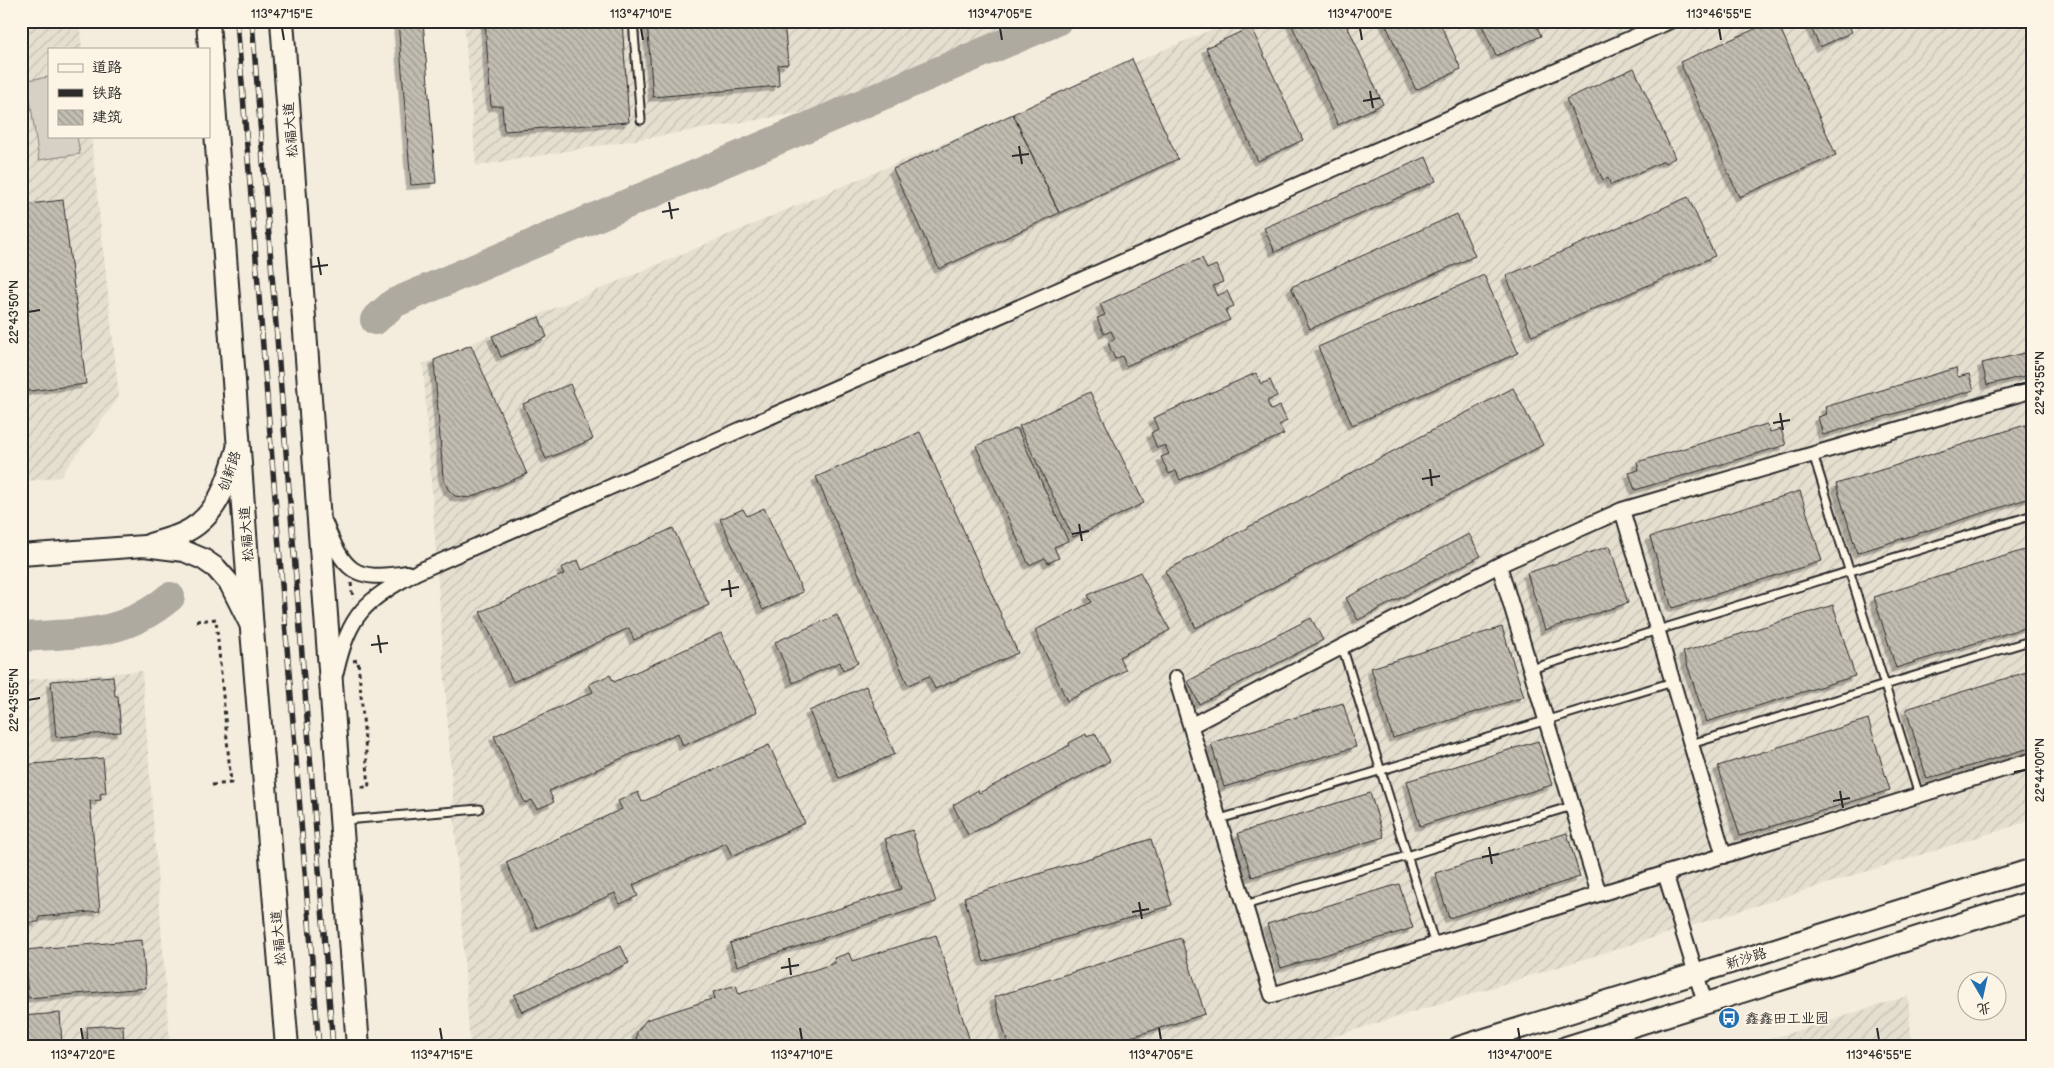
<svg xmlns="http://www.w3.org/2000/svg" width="2054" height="1068" font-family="'Balsamiq Sans','LXGW WenKai TC',sans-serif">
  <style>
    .industrial { fill: url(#industrial-furrows) }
    .green { fill: #d6d1c4; stroke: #807e78 }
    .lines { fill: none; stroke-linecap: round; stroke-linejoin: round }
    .river { stroke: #afaaa0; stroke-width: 30 }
    .building { fill: url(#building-back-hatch); stroke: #2b2b2b; filter: url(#shadow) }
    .lane-casing { stroke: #2b2b2b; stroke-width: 11 }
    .street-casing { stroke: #2b2b2b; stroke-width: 18 }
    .secondary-casing { stroke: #2b2b2b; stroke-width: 24 }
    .primary-casing { stroke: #2b2b2b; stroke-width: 26 }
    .path { stroke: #2b2b2b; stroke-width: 3; stroke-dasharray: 4 4; stroke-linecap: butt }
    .lane { stroke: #fcf5e5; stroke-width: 7 }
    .street { stroke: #fcf5e5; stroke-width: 14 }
    .secondary { stroke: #fcf5e5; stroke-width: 20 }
    .primary { stroke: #fcf5e5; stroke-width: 22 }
    .rail-casing { stroke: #2b2b2b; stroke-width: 5.5 }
    .rail { stroke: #fcf5e5; stroke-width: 4; stroke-dasharray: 11; stroke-linecap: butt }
    .ticks { fill: none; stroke: #2b2b2b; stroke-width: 2 }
    .labels { text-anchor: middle; stroke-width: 4; stroke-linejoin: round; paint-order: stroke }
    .street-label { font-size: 14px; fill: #2b2b2b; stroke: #fcf5e5 }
    .poi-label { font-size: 14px; fill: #2b2b2b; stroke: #fcf5e5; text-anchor: start }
    .neatline { fill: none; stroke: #2b2b2b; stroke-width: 2 }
    .ticks-label { font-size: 12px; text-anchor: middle; fill: #2b2b2b }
  </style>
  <defs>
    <pattern id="industrial-furrows" width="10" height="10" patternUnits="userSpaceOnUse" patternTransform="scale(1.25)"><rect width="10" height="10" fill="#e5dfd0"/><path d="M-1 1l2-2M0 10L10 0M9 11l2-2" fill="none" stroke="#c5c0b3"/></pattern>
    <pattern id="building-back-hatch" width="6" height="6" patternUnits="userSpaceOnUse" patternTransform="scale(1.25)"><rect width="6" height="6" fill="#c2bdb1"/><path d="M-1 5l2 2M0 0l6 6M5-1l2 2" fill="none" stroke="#9e9a90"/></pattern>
    <filter id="shadow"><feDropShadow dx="-4.5" dy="4.5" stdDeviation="0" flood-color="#0004"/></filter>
  </defs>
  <rect width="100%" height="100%" fill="#f4edde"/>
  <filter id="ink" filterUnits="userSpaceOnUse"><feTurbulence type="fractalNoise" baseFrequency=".02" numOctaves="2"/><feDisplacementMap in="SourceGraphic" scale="10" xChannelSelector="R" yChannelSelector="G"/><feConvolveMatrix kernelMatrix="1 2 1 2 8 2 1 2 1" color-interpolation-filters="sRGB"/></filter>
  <g filter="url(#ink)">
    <path class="industrial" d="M21 21H79L82 49H49V136H91L119 397 60 477 21 482Z
      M464 21H1020L811 111 476 166Z
      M1232 21H2033V820L1300 1047H470L423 364Z
      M142 671 170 1047H21V680Z
      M1908 996 1912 1047H1745Z"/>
    <path class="green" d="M49 77V136H77L80 154 39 160 27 80Z"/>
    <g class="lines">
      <path class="river" d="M375 320 394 303 1057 21
        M21 637C80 633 123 637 170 597"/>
    </g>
    <path class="building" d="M398 21H423L436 183 411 185Z
      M485 21H622L629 122 504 131 502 106H491Z
      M647 21H784L788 64 778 65 779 86 653 97Z
      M1290 21H1345L1383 104 1338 125Z
      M1384 21H1439L1461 69 1416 90Z
      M1480 21H1535L1541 36 1496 56Z
      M1773 21H1777L1836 155 1739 197 1680 62Z
      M1808 21H1847L1852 32 1820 47Z
      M1251 27 1303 140 1258 161 1206 48Z
      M1132 59 1178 159 1059 213 1013 114Z
      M1634 68 1675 158 1665 163 1664 161 1611 185 1608 178 1603 180 1566 99Z
      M1013 114 1059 213 939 269 893 169Z
      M1426 157 1436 181 1275 252 1264 228Z
      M1688 197 1715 256 1532 336 1506 276Z
      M63 200 86 384 21 392V205Z
      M1457 214 1475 256 1310 329 1291 287Z
      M1202 258 1207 269 1216 265 1223 282 1213 286 1217 296 1227 291 1234 306 1225 310 1230 320 1126 366 1122 356 1115 359 1108 343 1115 339 1111 331 1104 334 1097 318 1105 315 1100 304Z
      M1484 275 1518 353 1352 425 1318 347Z
      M539 317 547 337 501 357 492 336Z
      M471 345 527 474 469 498 455 496 448 489 443 476 434 360Z
      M2033 351V374L1987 385 1982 363Z
      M1956 368 1958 377 1969 374 1974 390 1823 435 1818 417 1827 414 1825 407Z
      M1256 373 1261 384 1270 380 1277 396 1267 401 1271 410 1280 406 1287 421 1279 425 1284 434 1180 480 1176 471 1169 474 1161 457 1169 454 1165 445 1157 448 1151 433 1158 429 1153 418Z
      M570 384 593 439 546 459 523 404Z
      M1513 388 1543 445 1196 628 1165 571Z
      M1090 392 1144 503 1073 537 1019 426Z
      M1767 424 1770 432 1781 429 1786 445 1635 490 1629 473 1639 470 1637 462Z
      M2025 425 2033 451V497L1857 553 1836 484Z
      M1017 428 1068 541 1054 547 1059 558 1048 563 1045 558 1029 565 976 446Z
      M920 432 1018 653 935 689 929 676 908 685 816 477Z
      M1800 491 1822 561 1672 608 1650 537Z
      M764 508 803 592 763 610 720 519 743 509 747 516Z
      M673 528 709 605 634 640 629 628 513 682 480 612 564 574 561 568 578 560 582 570Z
      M1469 534 1481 556 1358 620 1346 598Z
      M1610 546 1628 603 1545 630 1527 573Z
      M2024 550 2033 579V625L1896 668 1874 597Z
      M1140 572 1170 630 1119 657 1126 670 1067 701 1035 630 1092 602 1088 595Z
      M1833 605 1855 676 1706 722 1683 652Z
      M837 615 858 663 843 670 840 662 793 683 775 642Z
      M1311 618 1323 640 1199 704 1188 681Z
      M1502 627 1524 697 1393 738 1371 668Z
      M721 633 757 712 683 746 678 733 549 791 554 802 537 809 532 800 525 803 494 736 593 692 589 684 610 675 614 682Z
      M2033 670V747L1927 779 1906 709Z
      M113 676 115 696H118L121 732 56 737 51 681Z
      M866 686 895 754 839 778 809 711Z
      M1343 703 1356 747 1224 787 1211 743Z
      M1868 719 1890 790 1740 836 1718 766Z
      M1095 733 1110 761 968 835 953 805 978 790 979 793 1070 745 1069 743 1086 734 1087 737Z
      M1538 741 1552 785 1420 826 1407 781Z
      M769 745 805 823 732 856 726 843 633 885 638 896 620 904 615 893 537 928 506 862 622 809 618 801 638 792 642 802Z
      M103 758 106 793 100 794 101 800 90 801 100 911 39 917V922L21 923V765Z
      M1370 793 1384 837 1252 877 1238 833Z
      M912 830 936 902 737 966 730 943 901 889 885 839Z
      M1567 833 1580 877 1449 918 1435 873Z
      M1151 839 1172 905 984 962 964 897Z
      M1399 884 1413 928 1281 968 1267 924Z
      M936 935 969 1038 966 1047H636L637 1032 646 1020 715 998 713 992 736 985 739 994 835 963 834 958 849 953 852 961Z
      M1181 938 1205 1014 1099 1047H1009L994 997Z
      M142 940 146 988 28 998 24 950Z
      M621 946 629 963 522 1012 514 995Z
      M60 1013 62 1045 21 1047V1016Z
      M123 1025 124 1047H88L87 1027Z"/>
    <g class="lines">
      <g class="lane-casing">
        <path id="lane" d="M633 21 641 120
          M1813 454 1919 795
          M1342 646 1435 945
          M1531 669 2033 515
          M1691 744 2033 640
          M1220 819 1673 682
          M345 820 479 809
          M1245 905 1572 806"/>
      </g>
      <g class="street-casing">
        <path id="street" d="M1622 510 1724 856
          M325 523C344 571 353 582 407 573
          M1499 565 1599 894
          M336 672C350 612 365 601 417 572L1670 21
          M1176 678 1272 995 2033 760
          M1192 725 1499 565 1622 510 2033 390
          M1665 873 1705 1003"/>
      </g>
      <g class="secondary-casing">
        <path id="secondary" d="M150 544C160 541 171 538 181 534 217 519 227 483 237 449
          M21 555 144 546 184 551 203 559 216 568 230 584 251 626
          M1459 1047 2033 869
          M1566 1047 2033 901"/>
      </g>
      <g class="primary-casing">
        <path id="primary" d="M208 21 252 630 287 1047
          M282 21 358 1047"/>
      </g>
      <path class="path" d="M351 583 353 599
        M196 621 216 619 231 783 211 785
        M353 661 358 660 369 787H360"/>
      <use href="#lane" class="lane"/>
      <use href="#street" class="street"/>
      <use href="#secondary" class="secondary"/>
      <use href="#primary" class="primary"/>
      <g class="rail-casing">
        <path id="rail" d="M237 21 319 1047
          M252 21 333 1047"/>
      </g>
      <use href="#rail" class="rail"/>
    </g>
  </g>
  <path class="ticks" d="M282 28 284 40M641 28 643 40M1000 28 1002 40M1360 28 1362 40M1719 28 1721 40M1370 91 1373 108M1363 101 1380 98M1019 146 1022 164M1012 156 1029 154M669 202 672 219M662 212 679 209M318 257 321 275M311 267 328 265M28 312 40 310M2014 385 2026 383M1780 413 1783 430M1773 423 1790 420M1430 469 1432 486M1422 479 1440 476M1079 524 1082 541M1072 534 1089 531M729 580 731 597M721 590 739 587M378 635 381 653M371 645 388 643M28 700 40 698M2014 772 2026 770M1840 791 1843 808M1833 801 1850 798M1489 847 1492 864M1482 857 1499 854M1139 902 1142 919M1132 912 1149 909M789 958 791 975M781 968 799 965M81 1028 83 1040M440 1028 442 1040M800 1028 802 1040M1159 1028 1161 1040M1518 1028 1520 1040M1877 1028 1879 1040"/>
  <defs>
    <g id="bus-disc" transform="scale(1.125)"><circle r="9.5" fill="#1f6fb2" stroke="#fcf5e5"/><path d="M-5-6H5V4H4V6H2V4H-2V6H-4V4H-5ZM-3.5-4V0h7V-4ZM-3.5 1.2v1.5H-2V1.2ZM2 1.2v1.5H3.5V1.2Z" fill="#fff"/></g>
  </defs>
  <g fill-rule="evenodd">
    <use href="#bus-disc" x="1729" y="1018"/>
  </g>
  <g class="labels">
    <g class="street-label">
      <text transform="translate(290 130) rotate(-94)" y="5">松福大道</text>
      <text transform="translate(229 471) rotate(-71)" y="5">创新路</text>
      <text transform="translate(246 534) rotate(-94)" y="5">松福大道</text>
      <text transform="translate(278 938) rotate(-95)" y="5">松福大道</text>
      <text transform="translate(1746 958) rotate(-17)" y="5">新沙路</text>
    </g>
    <g class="poi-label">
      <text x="1745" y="1023">鑫鑫田工业园</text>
    </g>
  </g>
  <rect width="2054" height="1068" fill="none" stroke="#fcf5e5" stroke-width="55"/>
  <rect x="48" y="48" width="162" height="90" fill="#fcf5e5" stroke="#a8a49b"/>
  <rect x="58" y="64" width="25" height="8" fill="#fcf5e5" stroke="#a8a49b"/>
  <text x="92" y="72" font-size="15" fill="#2b2b2b">道路</text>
  <rect x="58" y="89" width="25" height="8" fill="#2b2b2b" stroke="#a8a49b"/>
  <text x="92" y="98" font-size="15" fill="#2b2b2b">铁路</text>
  <rect x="58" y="110" width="25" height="15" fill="url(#building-back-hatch)" stroke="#a8a49b"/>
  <text x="92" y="122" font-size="15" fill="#2b2b2b">建筑</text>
  <g transform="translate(1982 996) rotate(171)"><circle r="24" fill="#fcf5e5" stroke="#a8a49b"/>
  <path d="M0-4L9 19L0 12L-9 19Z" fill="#1f6fb2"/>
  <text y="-8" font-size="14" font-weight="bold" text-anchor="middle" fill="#2b2b2b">北</text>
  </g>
  <rect x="28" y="28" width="1998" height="1012" class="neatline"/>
  <g class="ticks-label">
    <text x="282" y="18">113°47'15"E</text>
    <text x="641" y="18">113°47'10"E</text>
    <text x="1000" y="18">113°47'05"E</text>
    <text x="1360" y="18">113°47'00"E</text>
    <text x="1719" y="18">113°46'55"E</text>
    <text transform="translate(14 312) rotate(-90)" y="4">22°43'50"N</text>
    <text transform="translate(2040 383) rotate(-90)" y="4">22°43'55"N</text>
    <text transform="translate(14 700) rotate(-90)" y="4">22°43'55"N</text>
    <text transform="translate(2040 770) rotate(-90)" y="4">22°44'00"N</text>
    <text x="83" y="1059">113°47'20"E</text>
    <text x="442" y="1059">113°47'15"E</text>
    <text x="802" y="1059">113°47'10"E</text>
    <text x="1161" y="1059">113°47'05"E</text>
    <text x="1520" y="1059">113°47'00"E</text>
    <text x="1879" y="1059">113°46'55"E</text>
  </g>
</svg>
